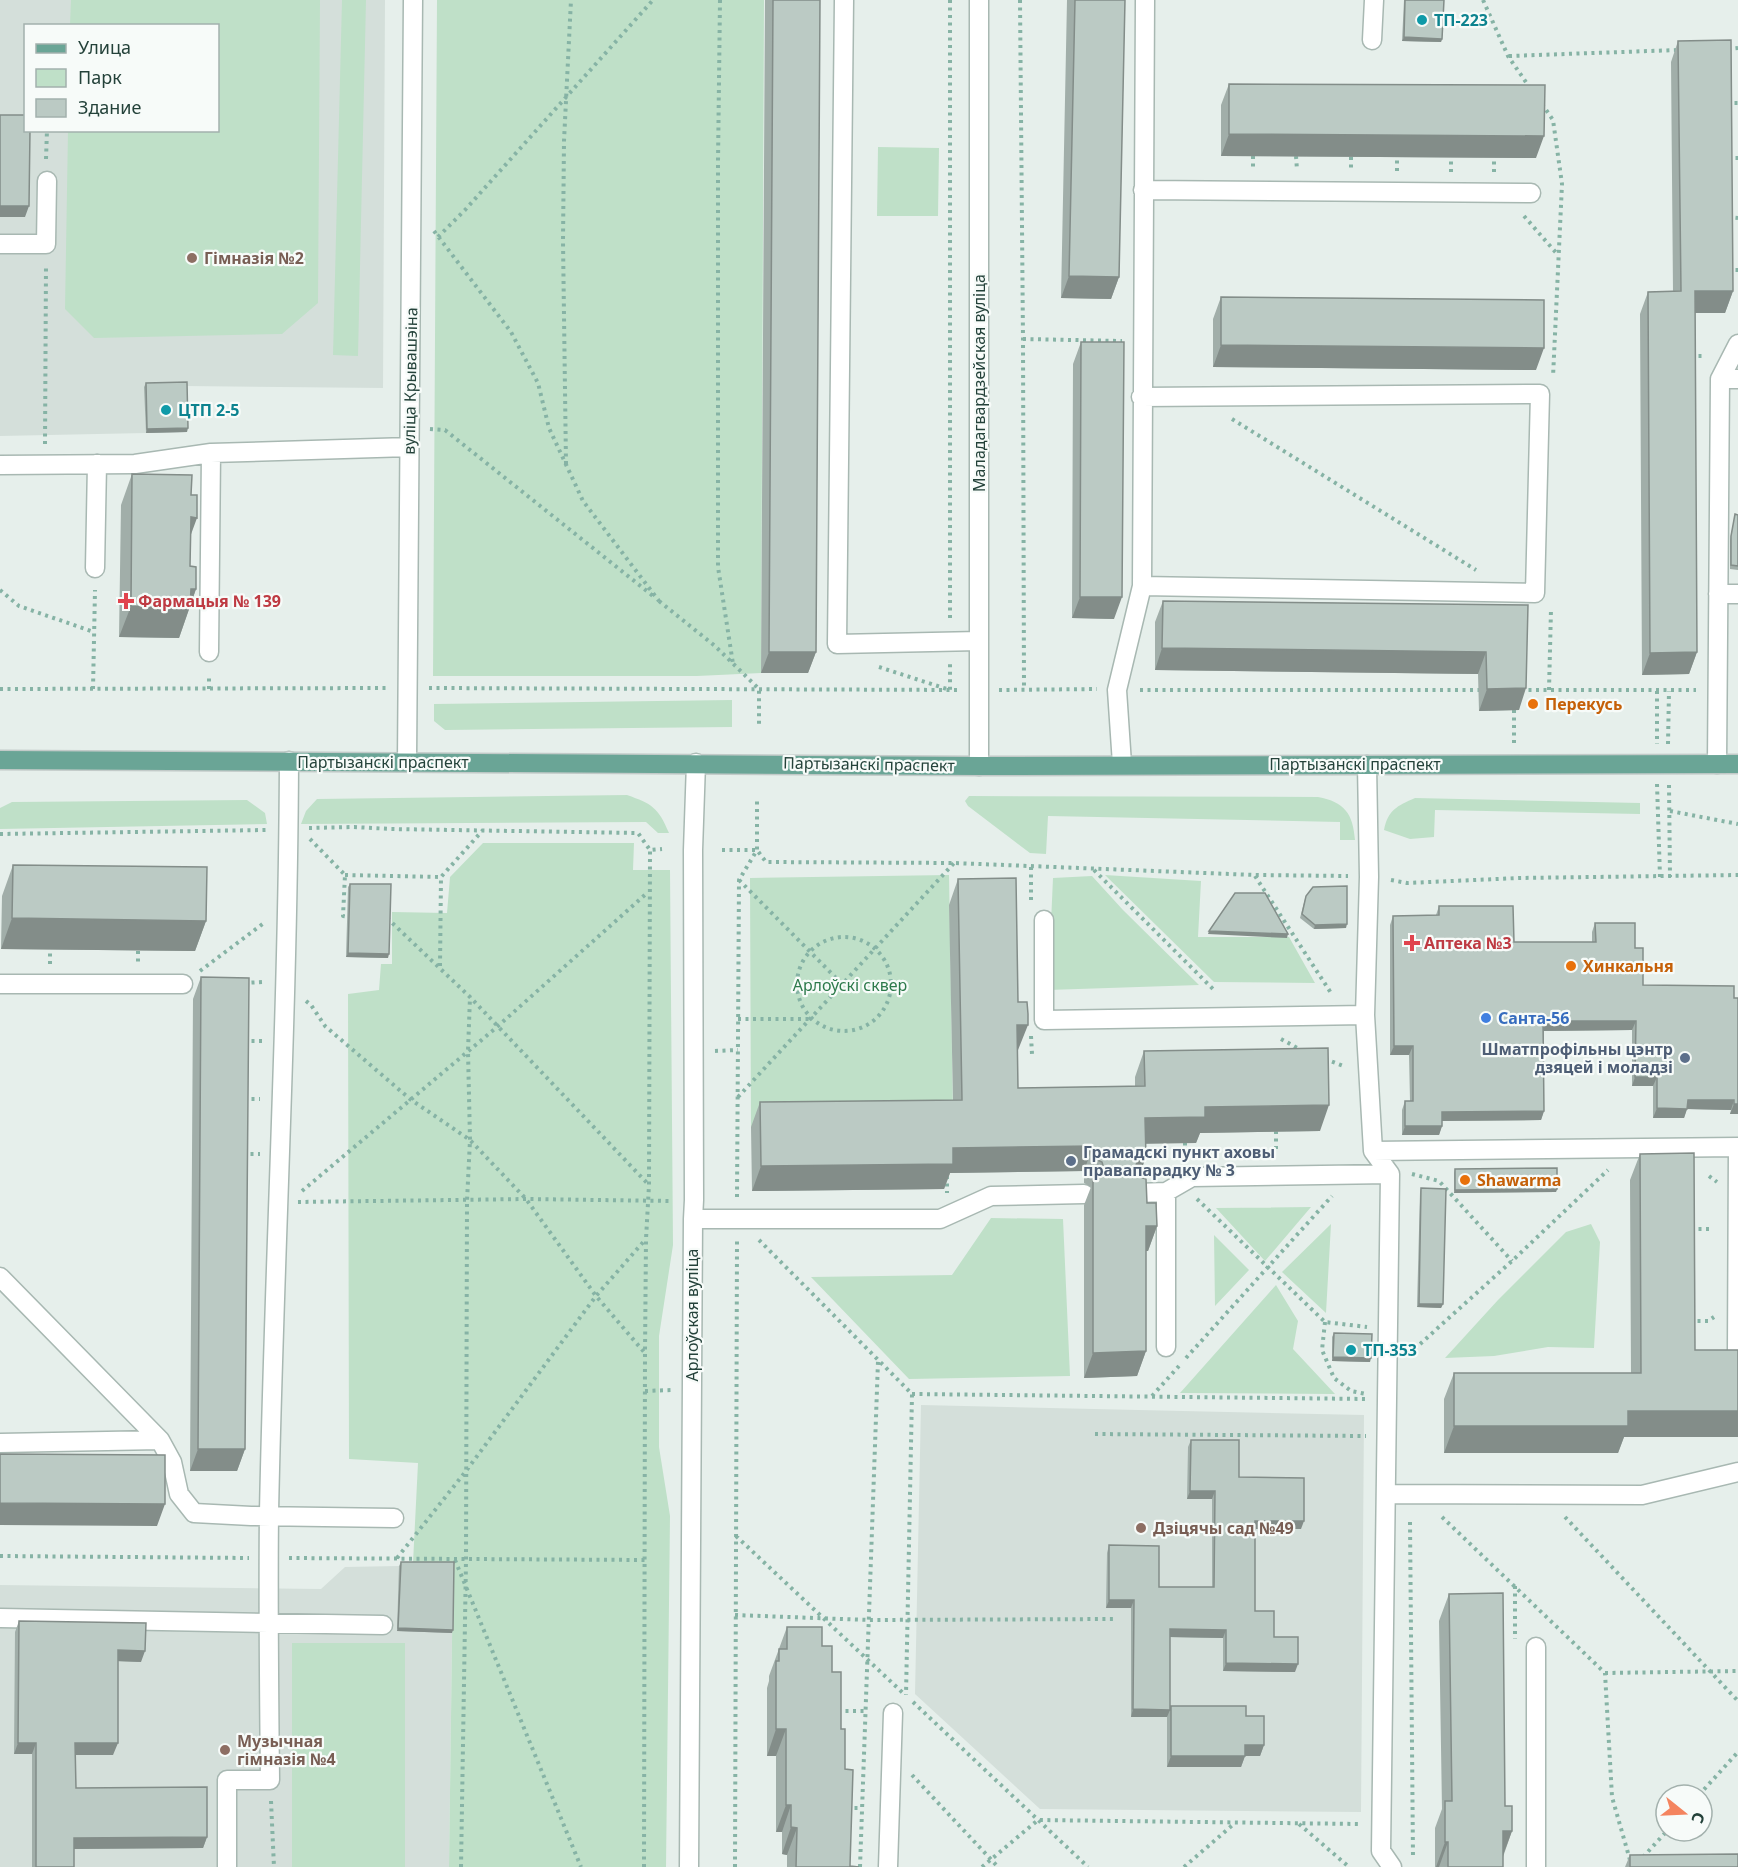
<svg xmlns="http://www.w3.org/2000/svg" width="1738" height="1867" font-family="'Noto Sans',sans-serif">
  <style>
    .built { fill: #d4dfda; fill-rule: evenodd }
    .green { fill: #bfe0c8 }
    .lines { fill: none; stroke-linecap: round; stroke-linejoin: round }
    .minor-casing { stroke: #a8b8b2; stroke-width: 21 }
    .major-casing { stroke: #c2cac8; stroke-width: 21 }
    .path { stroke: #86b3a5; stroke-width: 4; stroke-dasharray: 3 4.5; stroke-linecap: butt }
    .minor { stroke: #fff; stroke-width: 18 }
    .major { stroke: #6aa596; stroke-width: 18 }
    .wall { fill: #a1aea9 }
    .shaded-wall { fill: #838d89 }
    .building { fill: #bbcac4; stroke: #838d89; stroke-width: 1.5 }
    .culture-dot { fill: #0f9aa8; stroke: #f7fbf9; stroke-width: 2 }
    .education-dot { fill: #8d6e63; stroke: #f7fbf9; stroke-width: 2 }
    .health-dot { fill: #e0444e; stroke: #f7fbf9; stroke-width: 2 }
    .food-dot { fill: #e8710a; stroke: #f7fbf9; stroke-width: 2 }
    .shop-dot { fill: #3f7fe0; stroke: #f7fbf9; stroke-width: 2 }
    .service-dot { fill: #5c6f8a; stroke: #f7fbf9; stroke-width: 2 }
    .labels { text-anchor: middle; stroke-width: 4.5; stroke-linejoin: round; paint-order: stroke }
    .culture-label { font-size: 16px; font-weight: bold; fill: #0d838f; stroke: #f7fbf9; text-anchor: start }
    .education-label { font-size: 16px; font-weight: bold; fill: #785e54; stroke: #f7fbf9; text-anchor: start }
    .street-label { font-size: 16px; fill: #24423a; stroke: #f7fbf9 }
    .health-label { font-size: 16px; font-weight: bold; fill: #be3a42; stroke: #f7fbf9; text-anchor: start }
    .food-label { font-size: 16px; font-weight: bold; fill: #c56008; stroke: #f7fbf9; text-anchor: start }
    .park-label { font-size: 16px; fill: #2d7a4b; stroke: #f7fbf9 }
    .shop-label { font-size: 16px; font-weight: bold; fill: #366cbe; stroke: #f7fbf9; text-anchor: start }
    .service-label { font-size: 16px; font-weight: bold; fill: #4e5e75; stroke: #f7fbf9; text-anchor: end }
  </style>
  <rect width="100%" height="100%" fill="#e6efeb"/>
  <path class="built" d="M0 0H385L383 388 185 386 145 387 146 433 0 436ZM26 26H218V130H26Z
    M921 1405 1364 1415 1361 1812 1040 1809 915 1694Z
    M399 1566H453L449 1867H0V1585L321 1589 345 1567Z"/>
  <path class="green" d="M71 0H320L318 303 282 334 94 338 65 309 68 131 218 130V26L70 25Z
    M342 0H366L358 356 333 355Z
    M437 0H764L761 673 697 676H433Z
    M878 147 939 148 938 216H877Z
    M732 700V727L445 730 434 721V704Z
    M627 795C652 804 658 807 669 833H658L646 822 301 824 306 811 317 799Z
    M969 796 1318 797C1345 802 1353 814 1355 840H1340V822L1048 816 1046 854 1030 853 968 806 965 801Z
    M1415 798 1640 803V814L1435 810 1434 837 1410 839 1384 830C1388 810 1397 806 1415 798Z
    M247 800 265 813 267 824 0 829V808L12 802Z
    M483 843H634L633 870H670L673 1245 659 1336V1447L670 1516 666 1867H449L453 1567 413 1563 418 1463 349 1459 348 994 379 990 381 964H392V912L447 913 450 877Z
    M949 875 953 1114 751 1127 750 878Z
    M1105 875 1201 881 1198 937H1289L1315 983 1214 982Z
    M1092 876 1123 910 1199 985 1048 990 1053 878Z
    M1311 1207 1265 1261 1216 1208Z
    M991 1218 1063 1219 1070 1376 909 1379 811 1277 952 1275Z
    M1331 1224 1326 1313 1282 1272Z
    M1591 1224 1600 1242 1594 1348 1548 1347 1494 1356 1445 1358 1498 1300 1566 1232Z
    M1214 1235 1249 1270 1215 1306Z
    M1276 1285 1298 1321 1293 1349 1335 1394 1180 1393Z
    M292 1643H405V1867H292Z"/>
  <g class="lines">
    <g class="minor-casing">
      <path id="minor" d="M844 0 837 644 979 641
        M1372 40 1374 0
        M1143 190 1531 193
        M0 244H46L47 181
        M1720 379H1738
        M1141 397 1540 394 1535 593 1142 586
        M0 465 135 464 211 453 409 447
        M95 568 97 464
        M1718 594H1738
        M209 652 211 453
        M407 762 413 0
        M1122 764 1117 690 1142 586 1145 0
        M1717 764 1720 379 1738 344
        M1367 765 1369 877 1365 1015 1373 1151 1390 1174 1381 1851 1392 1867
        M979 766V0
        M1044 920V1020L1365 1015
        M0 984H183
        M1373 1151 1738 1147 1737 1350
        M1137 1193 1166 1192 1192 1177 1390 1174
        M693 1219H940L991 1196 1084 1194
        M0 1277 160 1440 172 1462 179 1494 194 1513 251 1516 394 1518
        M1166 1347V1192
        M0 1443 160 1440
        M1387 1494 1642 1495 1738 1472
        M0 1618 383 1625
        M1536 1647V1867
        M227 1867V1780H270C269 1691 268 1602 269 1513 274 1263 288 1012 289 761
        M689 1867 693 1219 694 1200 693 850 696 763
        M888 1867 893 1713"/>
    </g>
    <g class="major-casing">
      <path id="major" d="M0 760 979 766 1738 764"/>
    </g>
    <path class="path" d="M720 0 718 162V567L733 664
      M950 0V620
      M1020 0 1023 339 1024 690
      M1483 0 1508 56 1530 88
      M1728 49 1738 48
      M1509 56 1678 50
      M1727 103H1738
      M1542 104 1553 120 1562 184 1553 377
      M1253 156V170
      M1296 156 1297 170
      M1351 157V171
      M1728 158H1738
      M46 159 47 130
      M1397 171V157
      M1451 172V157
      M1494 172V157
      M1524 216 1558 255
      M1728 217 1738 218
      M434 231 511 332 538 383 549 428 583 501 659 601
      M438 237 465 210 653 0
      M1728 270H1738
      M1023 339 1122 341
      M1691 356H1706
      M1232 419 1476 570
      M430 429 445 430 653 596
      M45 444 46 265
      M566 464 563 241 564 141 571 0
      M0 590 19 606 94 632
      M659 601 715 646 759 689V726
      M879 667 950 690V664
      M429 688 959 690
      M0 689 386 688
      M93 689 95 590
      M209 689V674
      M999 690 1097 689
      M1140 690H1484
      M1521 690H1696
      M1549 690 1551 609
      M1657 691V744
      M1514 743V706
      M1668 744 1669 691
      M1657 784 1660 877
      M1669 785 1670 877
      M1670 811 1738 824
      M309 828 354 827 391 829 638 833 650 850 662 849
      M0 834 266 830
      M310 839 345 875 343 916 352 917
      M722 850H757L766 862 954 863 1255 875 1348 876
      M1031 867V903
      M1094 870 1214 990
      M345 875 441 877
      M1255 876 1331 993
      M739 880 843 985
      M1391 880 1407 883 1519 878 1738 875
      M387 918 470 997 648 1184
      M797 984a47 47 0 1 1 94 0a47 47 0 1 1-94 0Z
      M138 951V962
      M50 964V950
      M440 966 441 877 483 830
      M200 971 264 923
      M244 983 263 982
      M306 1001 311 1005 325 1026 410 1099 470 1140 526 1199 596 1296 644 1352
      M738 1019H811
      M1031 1036 1032 1054
      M1281 1039 1301 1050
      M244 1041H263
      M715 1051 738 1050
      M1325 1059 1346 1067
      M738 1097 954 863
      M244 1099H260
      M1276 1131V1150
      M1142 1152 1154 1155
      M1185 1153V1143
      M243 1154H260
      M1412 1174 1439 1181 1512 1261
      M947 1176V1193
      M1709 1176 1717 1182
      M302 1191 497 1027 648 892
      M737 1197 739 880 757 850V799
      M1197 1199 1325 1322 1367 1327
      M298 1202 526 1199 672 1201
      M1691 1229H1709
      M759 1240 912 1394 906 1695
      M1690 1321H1708L1714 1317
      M1325 1322 1322 1350 1334 1378 1351 1391 1366 1394
      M1409 1354 1512 1261 1608 1170
      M1186 1358 1332 1196
      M645 1391 672 1390
      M912 1394 1367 1399
      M1152 1396 1179 1366
      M1095 1434 1366 1436
      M1442 1517 1605 1673 1612 1797 1632 1867
      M1565 1517 1738 1701
      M1410 1522 1413 1857
      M736 1536 903 1693
      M0 1556 249 1558
      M289 1558 645 1560
      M397 1558 466 1471 596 1296 645 1240
      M455 1560 581 1867
      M1515 1586V1639
      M735 1615 869 1620 1114 1619
      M1605 1673 1738 1671
      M913 1702 1088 1867
      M838 1711H865
      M912 1775 998 1867
      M1699 1795 1738 1752
      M271 1801 274 1867
      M847 1808H862
      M1299 1824 1349 1867
      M1643 1857 1667 1831
      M461 1867 466 1560 467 1201 470 1140 468 1051 470 997
      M644 1867 645 1353 646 1239 649 1185 650 850
      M735 1867 737 1241
      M860 1867 878 1361
      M982 1867 1038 1820 1360 1824
      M1184 1867 1235 1823"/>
    <use href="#minor" class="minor"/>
    <use href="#major" class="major"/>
  </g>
  <path class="wall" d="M765 0H820L816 652 808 673H761Z
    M1067 0H1125L1119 277 1111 299 1061 298Z
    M1404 0H1444L1442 39 1441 42 1402 41Z
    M1678 41 1733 291 1725 313H1695L1697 652 1689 674 1642 675 1640 314 1648 292 1673 291 1671 62Z
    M1229 84 1536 158 1221 156V105Z
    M1221 297 1536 370 1213 367V319Z
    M1081 342 1114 619 1072 618 1073 364Z
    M146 383 187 432 146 433 144 387Z
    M132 474 191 534 190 566 196 589 179 638 119 637 121 505Z
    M1735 514 1738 515V570L1730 569V540Z
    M1163 601 1528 605 1519 710 1479 711 1478 674 1155 670V622Z
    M13 865 206 921 195 951 1 949 2 896Z
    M958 879 1018 1050V1088L1135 1086V1077L1144 1051 1320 1131 1200 1133 1196 1143H1146L1139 1175 1147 1203 1157 1226 1148 1251H1146V1351L1137 1376 1084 1378V1205L1091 1187 1084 1183V1171L950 1173 944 1189 752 1191 751 1127 760 1102 953 1100 949 905Z
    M350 884 388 958 346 957 348 887Z
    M1305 899 1346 928 1314 929 1300 918Z
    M1439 906 1514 942H1592V932L1595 923 1635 948 1643 985 1734 998 1738 1114H1730L1731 1110 1687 1109 1684 1118H1653V1086H1632V1030L1544 1031V1111L1541 1120 1442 1121V1126L1439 1135H1402V1110L1405 1101H1410L1409 1055H1390V925L1393 916 1436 915Z
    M201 977 245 1449 237 1471H190L193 999Z
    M1640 1154 1695 1350H1738V1437H1624L1618 1453H1444V1399L1454 1373H1631L1630 1180Z
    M1455 1169 1557 1189 1556 1192 1454 1193V1173Z
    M1421 1188 1443 1304 1441 1308 1417 1307 1420 1192Z
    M1334 1333 1370 1362 1332 1361V1337Z
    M1191 1440 1239 1477 1301 1529H1255V1611L1274 1637 1295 1672 1223 1671V1638L1170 1637V1710L1171 1706 1246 1716 1264 1745 1260 1756H1245L1241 1767H1167V1717H1131V1608H1106L1107 1553 1109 1545 1159 1587H1212V1499H1187L1188 1447Z
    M401 1562 452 1633 397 1631 399 1566Z
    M1449 1594 1512 1831 1503 1857V1867H1435V1828L1442 1809 1439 1621Z
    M19 1621 141 1662 118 1661 113 1755H75L76 1788 207 1837 203 1848 74 1849V1867H32V1754H14L15 1632Z
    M787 1627 822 1646 832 1672 841 1729 845 1769 850 1866 859 1867H787V1855L782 1854V1832H776V1756H767V1688L769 1681V1676Z
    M1630 1855 1738 1867H1625Z"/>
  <path class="shaded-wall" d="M1404 37 1442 39 1441 42 1402 41Z
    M1229 134 1544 136 1536 158 1221 156Z
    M0 206H29L25 217H0Z
    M1069 276 1119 277 1111 299 1061 298Z
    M1695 291H1733L1725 313H1687Z
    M1221 345 1544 348 1536 370 1213 367Z
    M188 428 187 432 146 433 147 429Z
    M191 517 197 518 186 548Z
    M191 589H196L179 638 119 637 131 606Z
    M1080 597H1122L1114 619 1072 618Z
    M1162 648 1486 652 1478 674 1155 670Z
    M769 652H816L808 673H761Z
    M1697 652 1689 674 1642 675 1650 653Z
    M1526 688 1519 710 1479 711 1487 689Z
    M12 918 206 921 195 951 1 949Z
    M1347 924 1346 928 1314 929 1315 925Z
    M1209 931 1288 934 1287 938 1208 934Z
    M348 953 389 954 388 958 346 957Z
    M1543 1021H1636L1632 1030 1540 1031Z
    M1017 1025H1028L1018 1050 1008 1051Z
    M1394 1046H1413L1409 1055H1390Z
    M1635 1077H1657L1653 1086H1632Z
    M1688 1100H1734L1731 1110 1687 1109 1684 1118H1653L1657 1108Z
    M1734 1104H1738V1114H1730Z
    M1329 1105 1320 1131 1200 1133 1196 1143 1136 1144 1145 1118 1205 1107Z
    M1544 1111 1541 1120 1439 1121 1442 1112Z
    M1405 1126H1442L1439 1135H1402Z
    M1093 1146 1084 1171 950 1173 944 1189 752 1191 761 1166 953 1148Z
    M1146 1157 1137 1182 1127 1187 1137 1162Z
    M1557 1189 1556 1192 1454 1193 1455 1190Z
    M1146 1226H1157L1148 1251H1137Z
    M1419 1304H1443L1441 1308 1417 1307Z
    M1146 1351 1137 1376 1084 1378 1093 1353Z
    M1333 1357 1371 1358 1370 1362 1332 1361Z
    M1628 1411H1738V1437H1624L1618 1453H1444L1454 1426Z
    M198 1449H245L237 1471H190Z
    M1190 1491H1215L1212 1499H1187Z
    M0 1503 165 1504 157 1526 0 1525Z
    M1255 1521H1304L1301 1529H1253Z
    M1109 1600H1134L1131 1608H1106Z
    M398 1628 453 1630 452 1633 397 1631Z
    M1170 1629 1226 1630 1223 1638 1168 1637Z
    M118 1650 145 1651 141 1662 114 1661Z
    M1226 1663 1298 1664 1295 1672 1223 1671Z
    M1133 1709 1170 1710 1167 1717H1131Z
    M776 1729H786L776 1756H767Z
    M18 1743H36L32 1754H14Z
    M75 1743H118L113 1755H71Z
    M1245 1745H1264L1260 1756H1245L1241 1767H1167L1171 1756Z
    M786 1805H791L782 1832H776Z
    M791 1827 797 1828 787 1855 782 1854Z
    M1503 1831H1512L1502 1858Z
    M207 1837 203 1848 70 1849 74 1838Z
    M1445 1842H1448L1439 1867H1436Z"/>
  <path class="building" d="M773 0H820L816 652H769Z
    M1075 0H1125L1119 277 1069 276Z
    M1405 0H1444L1442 39 1404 37Z
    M1731 40 1733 291H1695L1697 652 1650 653 1648 292 1681 291 1678 41Z
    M1229 84 1545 85 1544 136 1229 134Z
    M0 115H26V130H30L29 206H0Z
    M1221 297 1544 300V348L1221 345Z
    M1081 342H1124L1122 597H1080Z
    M187 382 188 428 147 429 146 383Z
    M132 474 192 475 191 495H197V518L191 517 190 566 196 567V589H191L190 607 131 606Z
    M1735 514 1738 515V566L1731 565V536Z
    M1163 601 1528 605 1526 688 1487 689 1486 652 1162 648Z
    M13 865 207 867 206 921 12 918Z
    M1016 878 1018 1002H1027L1028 1014V1025H1017L1018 1088 1145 1086 1144 1051 1328 1048 1329 1105 1205 1107V1117L1145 1118 1146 1157 1137 1162 1135 1169 1140 1177 1146 1179 1147 1203H1156L1157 1226H1146V1351L1093 1353V1180L1099 1178 1104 1169 1102 1162 1093 1158V1146L953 1148V1164L761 1166 760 1102 962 1100 958 879Z
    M350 884H391L389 954 348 953Z
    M1347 886V924L1315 925 1302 914 1306 896 1313 887Z
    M1235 893H1265L1288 934 1209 931Z
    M1439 906H1513L1514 942H1596L1595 923H1635V948H1643V985L1734 986V998H1738V1104H1734V1100H1688L1687 1109 1657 1108V1077H1635L1636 1021H1543L1544 1111 1442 1112V1126H1405V1101H1413V1046H1394L1393 916 1439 915Z
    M201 977 249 978 245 1449H198Z
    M1694 1153 1695 1350H1738V1411H1628V1426H1454V1373H1641L1640 1154Z
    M1557 1168V1189L1455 1190V1169Z
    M1421 1188 1446 1189 1443 1304H1419Z
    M1334 1333 1372 1334 1371 1358 1333 1357Z
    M1191 1440H1239V1477L1304 1478V1521H1255V1611H1274V1637H1298V1664L1226 1663V1630L1170 1629V1710L1133 1709 1134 1600H1109V1545L1159 1546V1587H1214L1215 1491H1190Z
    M0 1454 165 1455V1504L0 1503Z
    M401 1562H454L453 1630 398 1628Z
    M1503 1593 1505 1806H1512V1831H1503V1867H1448V1842H1445V1801H1452L1449 1594Z
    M19 1621 146 1623 145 1651 118 1650V1743H75L76 1788 207 1787V1837L74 1838V1867H36V1743H18Z
    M787 1627H822V1646H832V1672H841V1729H845V1769L853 1770 850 1866 859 1867H796L797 1828 791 1827V1805H786V1729H776V1661H779V1649H787Z
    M1171 1706H1246V1716H1264V1745H1245V1756H1171Z
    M1738 1854V1867H1630V1855Z"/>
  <g class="culture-dot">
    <circle cx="1422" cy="20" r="6"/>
    <circle cx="166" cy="410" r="6"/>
    <circle cx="1351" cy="1350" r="6"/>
  </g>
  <g class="education-dot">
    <circle cx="192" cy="258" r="6"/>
    <circle cx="1141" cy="1528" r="6"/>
    <circle cx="225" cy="1750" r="6"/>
  </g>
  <g class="health-dot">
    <path d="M123 592h6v6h6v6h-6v6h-6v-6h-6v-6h6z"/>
    <path d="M1409 934h6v6h6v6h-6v6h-6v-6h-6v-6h6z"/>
  </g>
  <g class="food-dot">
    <circle cx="1533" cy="704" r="6"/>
    <circle cx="1571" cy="966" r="6"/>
    <circle cx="1465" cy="1180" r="6"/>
  </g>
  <circle class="shop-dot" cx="1486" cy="1018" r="6"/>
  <g class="service-dot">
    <circle cx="1685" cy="1058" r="6"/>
    <circle cx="1071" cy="1161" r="6"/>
  </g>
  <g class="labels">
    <g class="culture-label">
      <text x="1434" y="26">ТП-223</text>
      <text x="178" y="416">ЦТП 2-5</text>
      <text x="1363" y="1356">ТП-353</text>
    </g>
    <g class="education-label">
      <text x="204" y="264">Гімназія №2</text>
      <text x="1153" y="1534">Дзіцячы сад №49</text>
      <text x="237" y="1747">Музычная<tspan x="237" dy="18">гімназія №4</tspan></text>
    </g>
    <g class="street-label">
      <text transform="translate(410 381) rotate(-89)" y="6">вуліца Крывашэіна</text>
      <text transform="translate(979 383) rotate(-90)" y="6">Маладагвардзейская вуліца</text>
      <text x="383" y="768">Партызанскі праспект</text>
      <text transform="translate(869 764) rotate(1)" y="6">Партызанскі праспект</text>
      <text x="1355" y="770">Партызанскі праспект</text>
      <text transform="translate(692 1315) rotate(-90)" y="6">Арлоўская вуліца</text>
    </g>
    <g class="health-label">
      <text x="138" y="607">Фармацыя № 139</text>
      <text x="1424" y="949">Аптека №3</text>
    </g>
    <g class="food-label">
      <text x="1545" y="710">Перекусь</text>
      <text x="1583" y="972">Хинкальня</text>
      <text x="1477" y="1186">Shawarma</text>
    </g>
    <g class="park-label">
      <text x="850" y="991">Арлоўскі сквер</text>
    </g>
    <g class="shop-label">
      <text x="1498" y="1024">Санта-56</text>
    </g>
    <g class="service-label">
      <text x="1673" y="1055">Шматпрофільны цэнтр<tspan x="1673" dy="18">дзяцей і моладзі</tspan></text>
      <text x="1083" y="1158" text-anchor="start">Грамадскі пункт аховы<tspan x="1083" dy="18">правапарадку № 3</tspan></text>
    </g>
  </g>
  <rect x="24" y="24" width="195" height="108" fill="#f7fbf9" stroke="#a3b1ad" stroke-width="1.5"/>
  <rect x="36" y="44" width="30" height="9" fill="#6aa596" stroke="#a3b1ad" stroke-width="1.5"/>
  <text x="78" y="54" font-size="18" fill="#24423a">Улица</text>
  <rect x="36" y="69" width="30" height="18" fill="#bfe0c8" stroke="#a3b1ad" stroke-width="1.5"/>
  <text x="78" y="84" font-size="18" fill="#24423a">Парк</text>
  <rect x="36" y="99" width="30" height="18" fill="#bbcac4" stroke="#a3b1ad" stroke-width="1.5"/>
  <text x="78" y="114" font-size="18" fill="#24423a">Здание</text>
  <g transform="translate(1684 1813) rotate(108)"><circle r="28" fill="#f7fbf9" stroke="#a3b1ad" stroke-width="1.5"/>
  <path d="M0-4.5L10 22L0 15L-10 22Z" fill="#f4845f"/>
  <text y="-9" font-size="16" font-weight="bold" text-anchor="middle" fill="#24423a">С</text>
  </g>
</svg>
